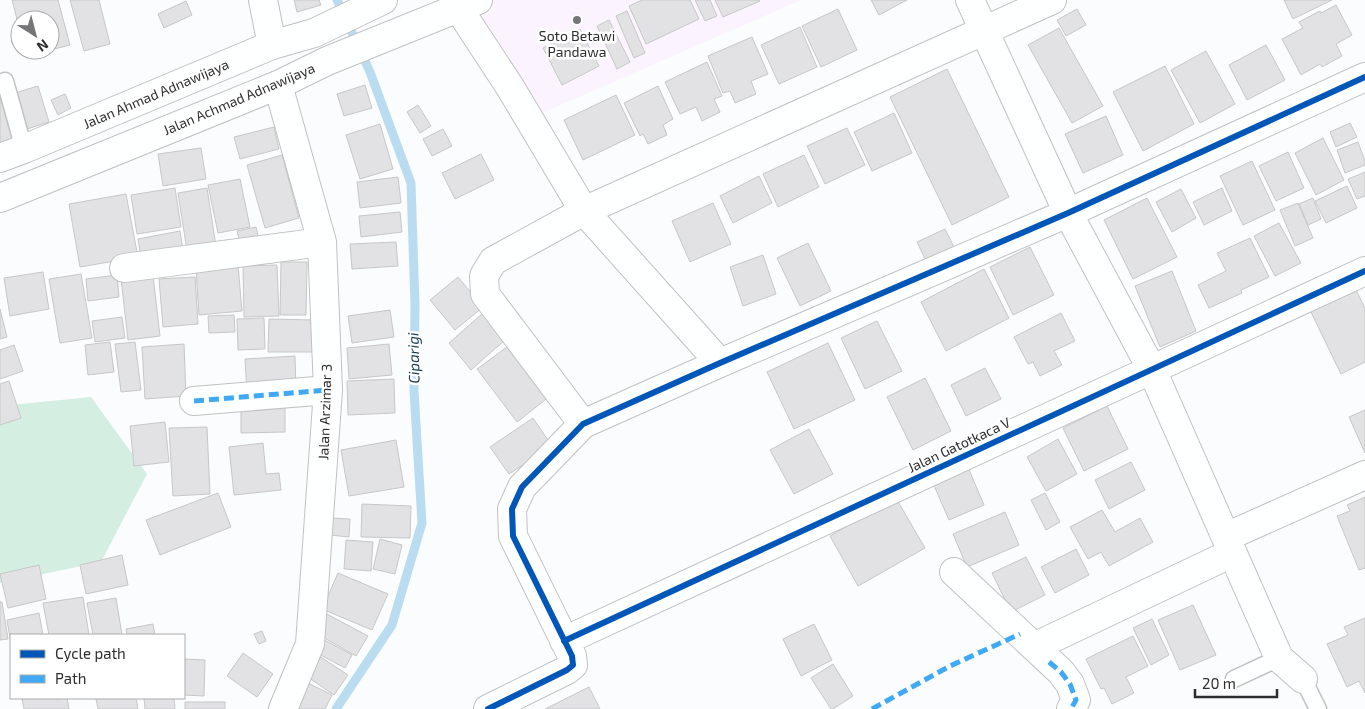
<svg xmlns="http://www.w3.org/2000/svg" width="1365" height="709" font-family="'Exo 2',sans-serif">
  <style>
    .commercial { fill: #fbf3fd }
    .green { fill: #d4eee2 }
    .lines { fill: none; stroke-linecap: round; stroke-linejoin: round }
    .stream { stroke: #badcf1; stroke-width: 9 }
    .building { fill: #e2e2e4; stroke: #c7c7c7 }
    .service-casing { stroke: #c1c1c3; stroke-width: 19 }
    .minor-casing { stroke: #c1c1c3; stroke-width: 30 }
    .primary-casing { stroke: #c1c1c3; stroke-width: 30 }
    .service { stroke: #feffff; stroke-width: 16 }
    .minor { stroke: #feffff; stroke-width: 28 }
    .primary { stroke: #feffff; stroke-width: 28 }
    .quiet { stroke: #3fa9f5; stroke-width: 5; stroke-dasharray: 10 5; stroke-linecap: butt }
    .cycleway-casing { stroke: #fff; stroke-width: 9 }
    .cycleway { stroke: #0057b8; stroke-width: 6 }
    .poi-dot { fill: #767678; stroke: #fff; stroke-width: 2 }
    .labels { text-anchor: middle; stroke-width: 5; stroke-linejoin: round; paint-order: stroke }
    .poi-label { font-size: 14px; fill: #2e2e30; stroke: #fff }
    .street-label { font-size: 14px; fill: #2e2e30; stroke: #fff }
    .water-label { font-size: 15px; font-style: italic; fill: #174054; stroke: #fff }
  </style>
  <rect width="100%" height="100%" fill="#fbfcfe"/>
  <path class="commercial" d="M471 0H801L533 117Z"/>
  <path class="green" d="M91 397 147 474 101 562 0 583V406Z"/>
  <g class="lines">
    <path class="stream" d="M336 709 392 625 422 523 414 391 415 305 411 183 370 72 337 0"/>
  </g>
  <path class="building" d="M12 0H58L70 45 27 56 25 50H50V20H20V31Z
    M70 0H99L110 44 84 51Z
    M294 0H319L321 5 297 12Z
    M642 0H690L699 19 646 44 629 6Z
    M695 0H710L717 16 705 21Z
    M715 0H759L760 1 723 17Z
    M871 0H907L879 15Z
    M1284 0H1332L1293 19Z
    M186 1 192 15 164 28 158 14Z
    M1336 5 1352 35 1336 44 1342 56 1322 67 1320 64 1301 75 1282 39 1303 28 1299 22 1320 11 1321 13Z
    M838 9 857 50 821 67 802 26Z
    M1077 9 1086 25 1066 36 1057 20Z
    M627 11 645 53 634 58 616 16Z
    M609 20 630 62 617 69 597 26Z
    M800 27 817 67 779 84 761 45Z
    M1059 28 1103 106 1072 123 1028 45Z
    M580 29 599 66 562 85 543 48Z
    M752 37 768 74 751 81 756 94 735 103 730 91 723 93 708 56Z
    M1266 45 1285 80 1247 100 1229 65Z
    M1206 51 1235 104 1200 123 1171 70Z
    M707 62 722 96 714 99 720 112 702 121 696 107 680 114 665 82Z
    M1165 66 1194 124 1143 151 1113 92Z
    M947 69 1009 197 952 225 890 97Z
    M0 80 14 140 0 144Z
    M365 85 372 108 344 116 337 94Z
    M38 86 49 122 27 129 15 93Z
    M658 86 673 119 663 125 667 135 648 144 643 134 640 136 624 103Z
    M65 94 71 108 58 115 51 100Z
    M616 95 635 135 583 160 564 120Z
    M418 105 431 126 420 133 407 112Z
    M894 113 912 153 872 171 854 132Z
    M1106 116 1123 155 1083 173 1065 134Z
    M1350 123 1357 137 1336 147 1330 132Z
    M380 124 393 169 360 179 346 135Z
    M274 127 279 149 240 159 234 137Z
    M847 128 865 165 825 184 807 146Z
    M443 129 452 146 432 156 423 139Z
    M1323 138 1344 180 1316 195 1295 153Z
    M1358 142 1365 161V165L1345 173 1337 150Z
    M201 148 206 179 163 186 158 154Z
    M1288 152 1304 188 1276 201 1259 166Z
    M481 154 494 180 455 199 442 173Z
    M282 155 299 218 265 228 247 165Z
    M804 155 819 187 778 207 763 174Z
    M1252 161 1275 210 1243 225 1220 176Z
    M1365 172V196L1357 199 1348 179Z
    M759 176 772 203 733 223 720 196Z
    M398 177 401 203 360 208 357 182Z
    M240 179 250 227 218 233 208 185Z
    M1347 186 1357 208 1326 223 1315 201Z
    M175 188 181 227 137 234 131 195Z
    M207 188 217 253 188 257 178 193Z
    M1222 188 1232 211 1204 225 1193 202Z
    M1181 189 1196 218 1172 232 1156 202Z
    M126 194 138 257 80 267 69 204Z
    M1147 198 1177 257 1133 279 1104 220Z
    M1313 198 1321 219 1308 225 1299 204Z
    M713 203 731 244 690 262 672 221Z
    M1298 203 1313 238 1295 246 1280 210Z
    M400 212 402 232 361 237 359 216Z
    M1279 223 1301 263 1275 276 1254 236Z
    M256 227 261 248 242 252 237 231Z
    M945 229 956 251 928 265 917 242Z
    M180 231 184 256 142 264 138 239Z
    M1250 238 1269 277 1241 290 1242 293 1209 308 1198 285 1226 271 1217 253Z
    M396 242 398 266 352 269 350 244Z
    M808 243 831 291 800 306 777 258Z
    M1030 247 1054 295 1013 315 990 267Z
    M763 255 776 294 743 306 730 267Z
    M281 262H307L306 315H280Z
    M238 265 242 311 199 315 196 269Z
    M277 265 279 316 244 317 243 266Z
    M152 267 160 336 128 340 120 270Z
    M984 269 1009 318 946 351 921 302Z
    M1172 271 1196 331 1160 347 1135 286Z
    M43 272 49 309 10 316 4 278Z
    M81 274 92 338 60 343 49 279Z
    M117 275 119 297 88 301 86 279Z
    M195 277 198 324 163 327 159 279Z
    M458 277 483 307 455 330 430 300Z
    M1355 288 1365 308V362L1341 374 1310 310Z
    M0 309 7 337 0 339Z
    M390 310 394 337 352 343 348 316Z
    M483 313 506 339 471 370 449 343Z
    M1061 313 1075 341 1054 351 1062 365 1040 376 1033 362 1028 364 1014 337Z
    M234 315 235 332 209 333 208 316Z
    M122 317 125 338 95 342 92 321Z
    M264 318 265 349 238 350 237 319Z
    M269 319 314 320 313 352H268Z
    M877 321 902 371 865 389 841 338Z
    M110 342 114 372 88 375 85 345Z
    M135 342 141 390 121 392 115 344Z
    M828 343 855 400 794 429 767 372Z
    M184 344 186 396 145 399 142 347Z
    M389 344 392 375 349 379 347 348Z
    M511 344 550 396 517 422 477 369Z
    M14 345 23 371 0 379V350Z
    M295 356 296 392 247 394 245 359Z
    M985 368 1001 399 966 416 951 385Z
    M925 378 951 431 913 450 887 397Z
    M394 379 395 413 348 415 347 381Z
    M9 381 21 418 0 425V384Z
    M285 397V432L241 433V398Z
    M1107 406 1128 449 1084 471 1063 428Z
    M1365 410V453L1349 417Z
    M533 418 552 446 509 474 490 447Z
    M165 422 169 462 134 466 130 426Z
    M207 427 210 494 173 496 169 428Z
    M809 429 833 474 794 494 770 450Z
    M1058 439 1077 474 1046 491 1027 457Z
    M396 440 404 487 349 496 341 450Z
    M263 443 266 474 279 473 281 490 234 495 229 447Z
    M1131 462 1145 490 1109 509 1095 480Z
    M967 465 984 505 949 520 932 481Z
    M218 493 231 527 160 555 146 520Z
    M1045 493 1060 522 1046 530 1031 500Z
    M1365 497V568L1359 570 1337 516 1350 511 1347 505Z
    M896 498 925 548 858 586 830 536Z
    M362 504 411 506 410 538 361 537Z
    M1102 510 1115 532 1140 518 1153 542 1109 566 1101 552 1088 559 1070 527Z
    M1005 512 1019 545 967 567 953 534Z
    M331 518 350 519 349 537 330 535Z
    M380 539 402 545 395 574 373 569Z
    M346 540 373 542 371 571 344 569Z
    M1076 549 1089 575 1055 593 1041 567Z
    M122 555 128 585 86 594 80 565Z
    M1026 557 1045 595 1011 612 992 573Z
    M39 565 46 599 8 608 0 574Z
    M338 573 388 594 372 630 322 609Z
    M83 597 89 635H49L43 603Z
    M116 598 122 635H93L87 603Z
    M0 602H2L8 639 0 640Z
    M1193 605 1216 655 1180 670 1158 620Z
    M39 613 43 635H11V644L7 620Z
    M325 613 368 636 356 656 314 632Z
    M1365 618V693L1359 681 1347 687 1327 644 1348 635 1344 627Z
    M1152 619 1169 655 1151 665 1133 628Z
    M153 624 155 635H127L126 629Z
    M814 624 832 660 801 676 783 639Z
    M262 631 266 641 259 644 254 634Z
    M1133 636 1148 666 1126 677 1134 693 1112 704 1104 688 1101 689 1086 659Z
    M319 637 352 655 345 668 311 650Z
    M310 650 348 675 334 695 299 671Z
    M243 653 273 674 257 697 227 676Z
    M184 659 205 660 204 696 184 695Z
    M833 664 853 696 833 709H831L811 678Z
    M300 679 332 695 325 709H284Z
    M589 687 600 709H545Z
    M22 698H55V699L67 698 69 709H24Z
    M101 698H136L138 709H98L96 699Z
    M144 698H174L175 709H145Z
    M185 702H225V709H185Z"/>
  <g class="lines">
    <g class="service-casing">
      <path id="service" d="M5 81 24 149
        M1234 679 1279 658
        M1303 679 1318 709"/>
    </g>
    <g class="minor-casing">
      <path id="minor" d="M263 0 272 45
        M453 0 510 87 584 211 720 363
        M970 0 1068 213 1152 370 1279 658 1303 679
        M278 85 322 242 328 390 310 644 283 709
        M124 268 322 242
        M194 401 328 390
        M583 424 485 294 484 276 493 261 584 211 1052 0
        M1226 537 1365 475
        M954 572 1061 672 1070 684 1076 700 1071 709
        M564 641 1365 271
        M1034 647 1232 553
        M488 709 567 670 573 665 572 656 513 536 512 509 522 487 583 424 720 363 1068 213 1365 77"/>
    </g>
    <g class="primary-casing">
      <path id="primary" d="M0 158 24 149 272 45 314 33 383 0
        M0 198 278 85 327 61 478 0"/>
    </g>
    <use href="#service" class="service"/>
    <use href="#minor" class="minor"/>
    <use href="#primary" class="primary"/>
    <path class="quiet" d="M194 401 328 390
      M1049 662 1061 672 1070 684 1076 700 1071 709
      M872 709 950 666 1020 634"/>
    <g class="cycleway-casing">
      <path id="cycleway" d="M564 641 1365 271
        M488 709 567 670 573 665 572 656 513 536 512 509 522 487 583 424 720 363 1068 213 1365 77"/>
    </g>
    <use href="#cycleway" class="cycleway"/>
  </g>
  <circle class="poi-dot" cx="577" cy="20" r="5"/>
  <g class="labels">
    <g class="poi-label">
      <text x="577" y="41">Soto Betawi<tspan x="577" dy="16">Pandawa</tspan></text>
    </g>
    <g class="street-label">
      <text transform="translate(156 94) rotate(-23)" y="5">Jalan Ahmad Adnawijaya</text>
      <text transform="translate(239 99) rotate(-23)" y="5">Jalan Achmad Adnawijaya</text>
      <text transform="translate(325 412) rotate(-88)" y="5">Jalan Arzimar 3</text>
      <text transform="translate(959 445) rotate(-25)" y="5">Jalan Gatotkaca V</text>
    </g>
    <g class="water-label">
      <text transform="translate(414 358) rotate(-91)" y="5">Ciparigi</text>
    </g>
  </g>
  <rect x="10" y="634" width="175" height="65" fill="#ffffff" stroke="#ababac"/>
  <rect x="20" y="650" width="25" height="8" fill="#0057b8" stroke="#ababac"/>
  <text x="55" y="659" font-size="15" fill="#2e2e30">Cycle path</text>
  <rect x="20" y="675" width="25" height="8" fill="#3fa9f5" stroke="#ababac"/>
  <text x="55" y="684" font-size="15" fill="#2e2e30">Path</text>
  <g transform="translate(35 35) rotate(144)"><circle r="24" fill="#ffffff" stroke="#ababac"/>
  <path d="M0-4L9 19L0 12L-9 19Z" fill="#767678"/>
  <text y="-8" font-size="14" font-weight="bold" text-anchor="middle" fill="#2e2e30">N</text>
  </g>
  <path d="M1195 689v8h82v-8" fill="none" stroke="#2e2e30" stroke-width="2.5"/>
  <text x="1202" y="689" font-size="15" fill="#2e2e30" stroke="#ffffff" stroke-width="4" paint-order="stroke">20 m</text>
</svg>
